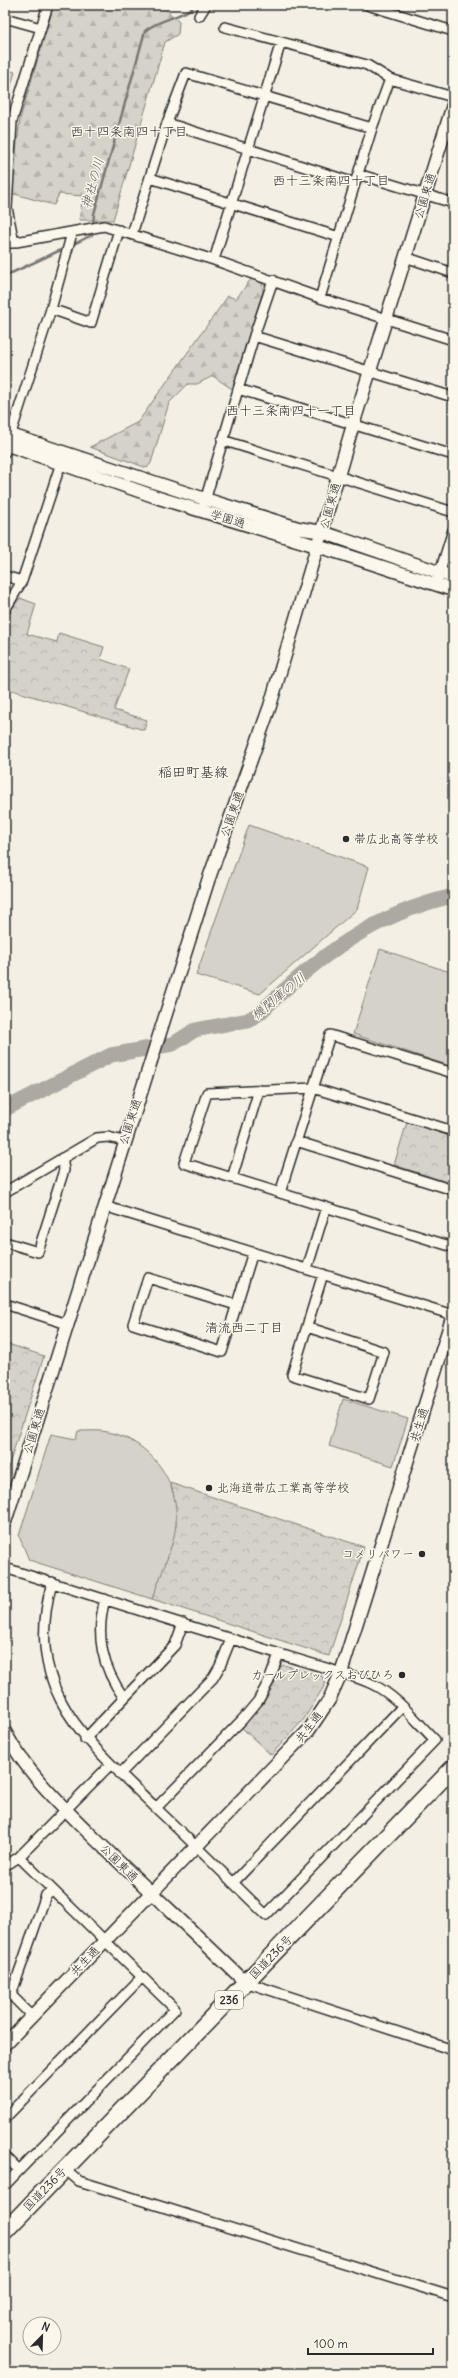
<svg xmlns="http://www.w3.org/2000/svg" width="458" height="2378" font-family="Delius,'Klee One',sans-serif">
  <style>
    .forest { fill: url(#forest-firs); stroke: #807e7a }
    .park { fill: url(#park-crowns); stroke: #807e7a }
    .garden { fill: #d5d2c9; stroke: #807e7a }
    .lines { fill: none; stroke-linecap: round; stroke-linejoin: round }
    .stream { stroke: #787772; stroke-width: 2.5 }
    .river { stroke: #aca9a2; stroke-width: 15 }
    .street-casing { stroke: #2b2b2b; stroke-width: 12 }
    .secondary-casing { stroke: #2b2b2b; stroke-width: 15 }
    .highway-casing { stroke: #2b2b2b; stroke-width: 19 }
    .street { stroke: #fbf7ec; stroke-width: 9 }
    .secondary { stroke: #fbf7ec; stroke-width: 12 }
    .highway { stroke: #fbf7ec; stroke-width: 16 }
    .poi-dot { fill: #2b2b2b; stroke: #fbf7ec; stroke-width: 1.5 }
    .labels { text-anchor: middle; stroke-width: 3; stroke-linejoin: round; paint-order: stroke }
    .shield { fill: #fbf7ec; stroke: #696865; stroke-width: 1 }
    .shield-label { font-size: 11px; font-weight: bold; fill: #2b2b2b }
    .street-label { font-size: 12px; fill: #2b2b2b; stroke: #fbf7ec }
    .poi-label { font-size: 12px; fill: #2b2b2b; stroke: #fbf7ec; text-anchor: start }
    .neighbourhood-label { font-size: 13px; fill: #2b2b2b; stroke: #fbf7ec }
    .water-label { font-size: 13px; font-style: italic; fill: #585755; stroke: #fbf7ec }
    .quarter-label { font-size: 14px; fill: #2b2b2b; stroke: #fbf7ec }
  </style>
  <defs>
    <pattern id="forest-firs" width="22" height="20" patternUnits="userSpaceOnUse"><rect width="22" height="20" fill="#d5d2c9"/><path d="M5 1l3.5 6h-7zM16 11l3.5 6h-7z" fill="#b7b4ad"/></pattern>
    <pattern id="park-crowns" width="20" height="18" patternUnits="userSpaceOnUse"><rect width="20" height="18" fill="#d5d2c9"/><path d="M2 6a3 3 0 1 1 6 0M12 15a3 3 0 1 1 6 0" fill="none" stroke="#b7b4ad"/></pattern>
  </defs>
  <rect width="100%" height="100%" fill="#f3efe4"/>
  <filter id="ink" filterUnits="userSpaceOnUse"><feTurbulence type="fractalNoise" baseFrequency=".025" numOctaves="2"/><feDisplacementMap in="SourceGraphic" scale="8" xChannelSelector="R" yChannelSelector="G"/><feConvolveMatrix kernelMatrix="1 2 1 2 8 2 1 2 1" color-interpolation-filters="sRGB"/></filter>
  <g filter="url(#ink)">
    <path class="forest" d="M54 5H161L179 22 178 34 165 42 113 220H79L83 196 59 194 54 205 11 193 20 119Z
      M251 279 262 282 263 291 232 389 213 376 197 384H188L169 403 151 463 147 468 90 447 138 422 228 296 236 299Z"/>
    <path class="park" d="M20 598 36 604 27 634 57 642 59 633 104 647 100 659 129 669 114 710 147 720 144 730 5 688 7 647 5 646V619Z
      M407 1122 453 1137V1184L394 1165Z
      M5 1343 44 1356 5 1477Z
      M170 1483 364 1547 329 1656 152 1599 176 1525 173 1492Z
      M284 1665 322 1676 326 1683 304 1719 271 1755 242 1728 264 1702 279 1668Z"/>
    <path class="garden" d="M5 69 15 72 5 105Z
      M249 825 369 867 357 909 260 994 196 975Z
      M380 949 453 973V1067L353 1034Z
      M343 1399 408 1419 393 1466 329 1446Z
      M78 1431C88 1431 99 1430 108 1432 150 1441 180 1481 176 1524 175 1542 159 1580 152 1599L29 1560 19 1536 51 1434 76 1439Z"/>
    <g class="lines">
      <path class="stream" d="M93 226 94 214 145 31C160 18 182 18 196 5
        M72 245 92 235V231
        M5 276 65 248"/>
      <path class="river" d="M5 1109 111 1055 173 1044 195 1030 248 1020 260 1013C317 957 374 914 453 896"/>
      <g class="street-casing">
        <path id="street" d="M367 5 453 31
          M199 16 206 5
          M5 18 41 28
          M225 27 367 65 390 79 453 97
          M167 123 355 183
          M358 174 453 203
          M150 178 339 237
          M132 234 167 123 186 73 372 128
          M14 243 7 208 12 121 48 5
          M5 244 104 226 214 260 320 298 453 340
          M405 257 453 273
          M214 260 281 42
          M320 298 372 128 390 79
          M51 309 91 323 119 230
          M254 336 453 397
          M238 389 453 455
          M222 440 453 512
          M5 452 51 309 72 233
          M204 504 254 336 273 280
          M5 576 22 581
          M438 578 453 530
          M5 610 22 581 61 463
          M453 1131 313 1088 207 1093 184 1163 453 1247
          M296 1141 453 1190
          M232 1178 259 1090
          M5 1192 97 1138 108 1137 124 1141
          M280 1193 330 1035 453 1073
          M104 1206 453 1315
          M5 1242 38 1252 64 1170 62 1158
          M307 1269 326 1207
          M5 1304 67 1324
          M236 1305 148 1278 133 1324 222 1352 253 1252
          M307 1327 384 1352 369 1399 292 1375 323 1274
          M5 1568C85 1593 165 1619 245 1643 272 1652 299 1660 326 1668 341 1673 358 1677 372 1684 397 1696 416 1721 435 1740L266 1915C230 1880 194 1844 157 1809 87 1740 22 1693 52 1582
          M105 1599C95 1636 102 1667 124 1698
          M85 1739 175 1645 183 1623
          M120 1774 213 1678 220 1666 231 1639
          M156 1808 242 1720 258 1701 269 1681 279 1654
          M5 1866 19 1857 111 1764
          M233 1883 402 1707
          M245 1982 453 2050
          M32 2016 11 1995 46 1895 52 1890
          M5 2118 142 1977
          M5 2156 19 2170
          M65 2169 79 2181 453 2297
          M5 2185 175 2009 19 1857"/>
      </g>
      <g class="secondary-casing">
        <path id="secondary" d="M5 433 205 499 298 528 322 532 453 577
          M5 444 159 498 343 554 453 590
          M5 1522 208 881 270 706 353 425 453 105
          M5 1732C26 1772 58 1802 90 1834 141 1884 194 1932 245 1982
          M5 2044 309 1730 329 1700 341 1673 453 1315"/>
      </g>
      <g class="highway-casing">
        <path id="highway" d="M5 2231 453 1768"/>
      </g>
      <use href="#street" class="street"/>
      <use href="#secondary" class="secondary"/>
      <use href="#highway" class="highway"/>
    </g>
  </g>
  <g class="poi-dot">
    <circle cx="346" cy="839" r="4"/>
    <circle cx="209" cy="1488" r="4"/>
    <circle cx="422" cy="1554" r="4"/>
    <circle cx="402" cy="1675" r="4"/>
  </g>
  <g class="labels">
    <rect class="shield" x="215" y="1991" width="28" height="18" rx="3"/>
    <g class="shield-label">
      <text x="229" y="2004">236</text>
    </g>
    <g class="street-label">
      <text transform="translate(425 196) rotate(-73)" y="4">公園東通</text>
      <text transform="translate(330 506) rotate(-74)" y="4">公園東通</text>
      <text transform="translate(228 519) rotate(17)" y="4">学園通</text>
      <text transform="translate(232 814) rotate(-70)" y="4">公園東通</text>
      <text transform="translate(130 1122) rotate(-72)" y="4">公園東通</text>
      <text transform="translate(419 1425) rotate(-72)" y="4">共生通</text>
      <text transform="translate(34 1431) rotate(-73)" y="4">公園東通</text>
      <text transform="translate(309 1727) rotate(-52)" y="4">共生通</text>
      <text transform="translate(119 1863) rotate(45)" y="4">公園東通</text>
      <text transform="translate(271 1957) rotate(-46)" y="4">国道236号</text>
      <text transform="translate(85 1961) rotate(-46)" y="4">共生通</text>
      <text transform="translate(45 2189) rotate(-46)" y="4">国道236号</text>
    </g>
    <g class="poi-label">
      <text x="354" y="843">帯広北高等学校</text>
      <text x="217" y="1492">北海道帯広工業高等学校</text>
      <text x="414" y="1558" text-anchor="end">コメリパワー</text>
      <text x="394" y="1679" text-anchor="end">カールプレックスおびひろ</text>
    </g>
    <g class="neighbourhood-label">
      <text x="129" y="136">西十四条南四十丁目</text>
      <text x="331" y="185">西十三条南四十丁目</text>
      <text x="291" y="415">西十三条南四十一丁目</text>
      <text x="244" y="1332">清流西二丁目</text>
    </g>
    <g class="water-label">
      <text transform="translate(92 183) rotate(-75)" y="5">神社の川</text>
      <text transform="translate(278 996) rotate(-39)" y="5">機関庫の川</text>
    </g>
    <g class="quarter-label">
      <text x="193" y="777">稲田町基線</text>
    </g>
  </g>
  <rect width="458" height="2378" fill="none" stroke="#fbf7ec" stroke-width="20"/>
  <rect x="10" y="10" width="438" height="2358" fill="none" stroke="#2b2b2b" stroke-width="1.5" filter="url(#ink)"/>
  <g transform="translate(42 2336) rotate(23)"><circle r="19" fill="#fbf7ec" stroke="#a8a59f"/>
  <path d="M0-3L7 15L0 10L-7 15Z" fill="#2b2b2b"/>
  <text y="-6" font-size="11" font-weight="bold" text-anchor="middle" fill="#2b2b2b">N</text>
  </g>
  <path d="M308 2348v6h125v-6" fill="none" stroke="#2b2b2b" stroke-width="2"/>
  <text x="314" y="2348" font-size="12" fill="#2b2b2b" stroke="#fbf7ec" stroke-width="3" paint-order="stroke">100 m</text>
</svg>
